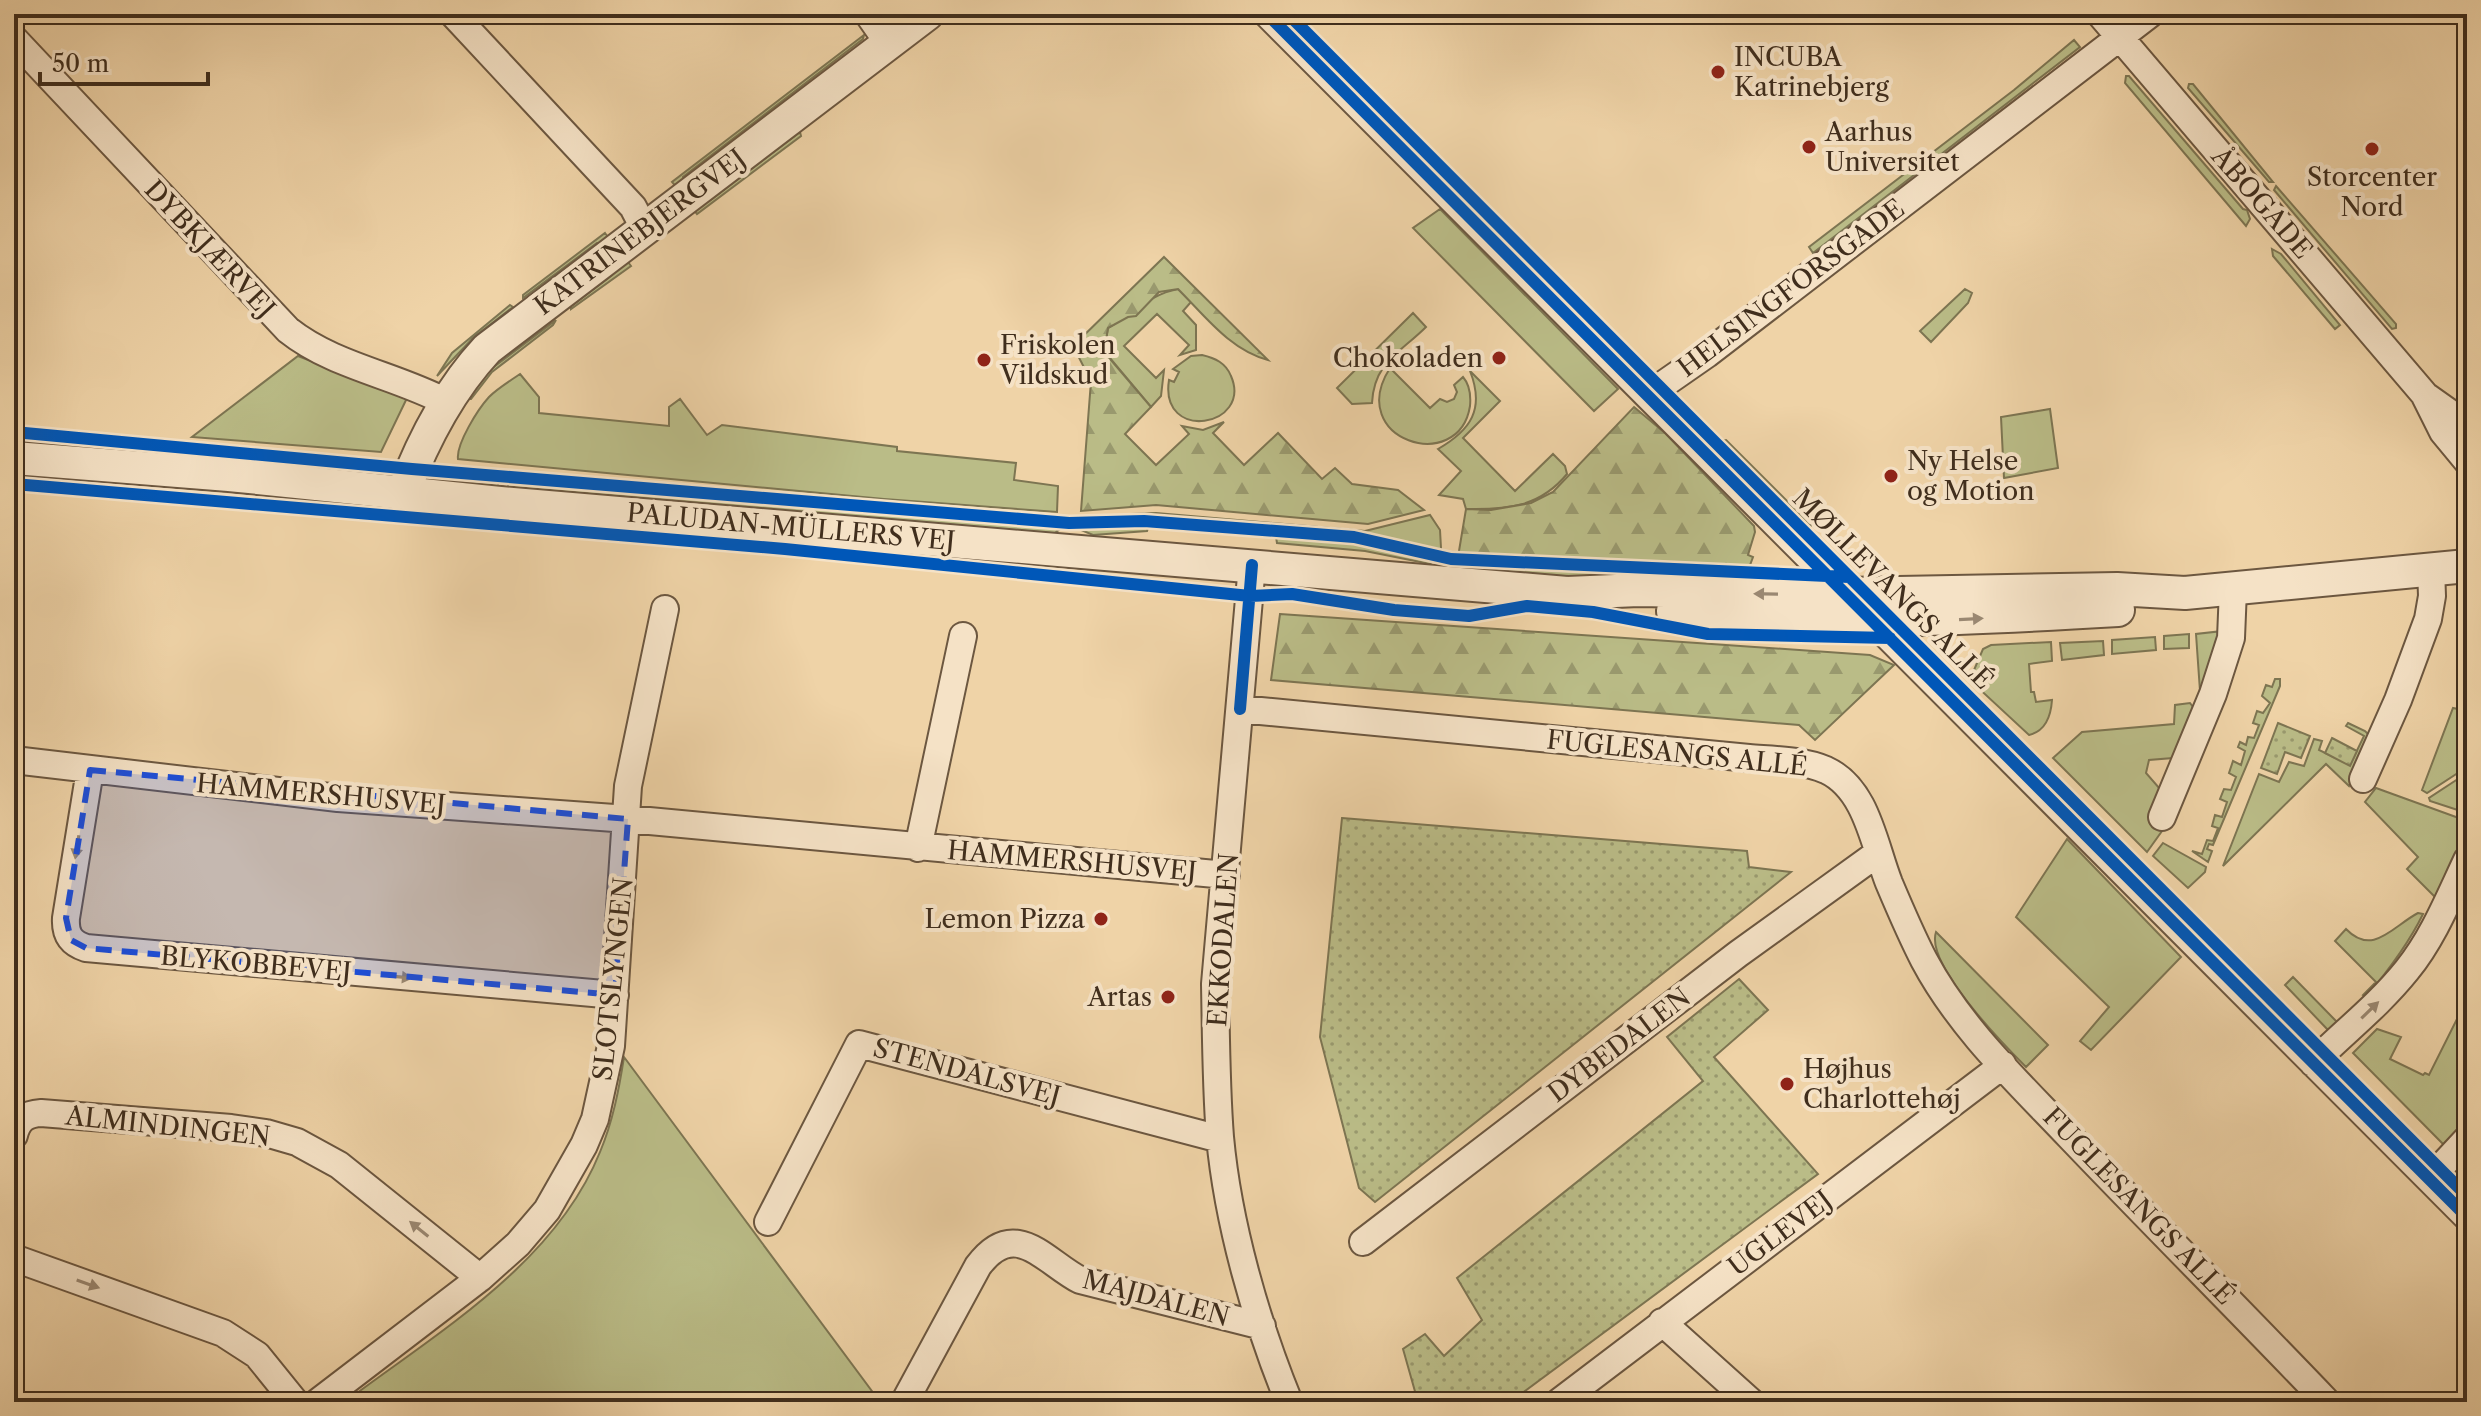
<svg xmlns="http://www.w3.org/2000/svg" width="2481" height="1416" font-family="'Libre Caslon Text',serif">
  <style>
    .grass { fill: #babc87; stroke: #7d7552; stroke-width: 2 }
    .forest { fill: url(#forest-firs); stroke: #7d7552; stroke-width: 2 }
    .park { fill: url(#park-dots); stroke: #7d7552; stroke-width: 2 }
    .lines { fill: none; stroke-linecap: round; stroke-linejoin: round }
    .minor-casing { stroke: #6c5740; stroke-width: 30 }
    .tertiary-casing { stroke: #6c5740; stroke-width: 36 }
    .minor { stroke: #f5e2c6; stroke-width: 26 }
    .tertiary { stroke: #f5e2c6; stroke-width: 32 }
    .cycleway-casing { stroke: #f5e2c6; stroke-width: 17 }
    .cycleway { stroke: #0057b8; stroke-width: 12 }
    .oneway { fill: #9a8872 }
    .marked { fill: #1d4ed8; fill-opacity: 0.2; stroke: #1d4ed8; stroke-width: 6; stroke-dasharray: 16 10; stroke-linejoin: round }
    .poi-dot { fill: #8f2418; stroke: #f5e2c6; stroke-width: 3 }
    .labels { text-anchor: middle; stroke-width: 8; stroke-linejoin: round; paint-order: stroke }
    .poi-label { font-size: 26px; fill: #402e1d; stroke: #f5e2c6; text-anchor: start }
    .street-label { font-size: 26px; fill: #402e1d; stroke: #f5e2c6 }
  </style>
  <defs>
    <pattern id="forest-firs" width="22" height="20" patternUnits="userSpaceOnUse" patternTransform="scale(2)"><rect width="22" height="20" fill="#babc87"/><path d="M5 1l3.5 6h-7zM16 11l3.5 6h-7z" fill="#99996e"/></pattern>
    <pattern id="park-dots" width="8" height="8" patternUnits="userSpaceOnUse" patternTransform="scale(2)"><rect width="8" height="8" fill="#babc87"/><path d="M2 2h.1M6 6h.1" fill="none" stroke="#99996e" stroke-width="1.8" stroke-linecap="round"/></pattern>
  </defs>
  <rect width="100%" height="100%" fill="#efd3a7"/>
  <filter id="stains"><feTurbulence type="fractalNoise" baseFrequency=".0025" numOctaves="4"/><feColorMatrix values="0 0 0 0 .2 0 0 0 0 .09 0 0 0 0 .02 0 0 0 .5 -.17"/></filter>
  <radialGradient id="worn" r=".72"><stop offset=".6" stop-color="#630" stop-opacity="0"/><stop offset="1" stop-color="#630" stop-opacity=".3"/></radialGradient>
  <path class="grass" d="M864 35 863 39 683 177 684 183 678 189 672 182Z
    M2074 40 2080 47 1813 253 1809 247 2014 90Z
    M2126 76H2129L2243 209 2247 210 2250 219 2246 226 2125 83Z
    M2189 84H2193L2273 182H2269L2188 88Z
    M800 132 801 136 697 214 691 206 709 201Z
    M2276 186 2396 324V328L2392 329 2274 190Z
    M1440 209 1618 389 1594 411 1413 228Z
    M605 233 611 241 602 245 597 243 523 298V295Z
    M2272 249 2281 254 2340 325 2335 329 2273 256Z
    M625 258 631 266 571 309V306L612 275Z
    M1178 289 1191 302 1183 311 1196 325V350L1180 355 1189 345 1157 314 1124 346 1156 378 1164 370 1161 396 1151 407 1104 351 1108 328C1133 314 1150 294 1178 289Z
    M1965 289 1972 293 1968 303 1931 342 1920 331Z
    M510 305 513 307 473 338 437 376 452 353Z
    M1413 313 1426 327C1400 353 1374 362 1372 403L1352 404 1337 388Z
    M556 320 553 325 492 372 471 399H467L487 372Z
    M1202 355C1215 358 1226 363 1231 376 1253 427 1159 443 1169 380L1174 382 1179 372 1173 369 1191 356Z
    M298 356 407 398 381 452 192 437Z
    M1390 368 1430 408 1440 399 1447 402 1454 399 1457 392 1454 385 1463 377C1470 385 1471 395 1470 406 1459 476 1344 440 1390 368Z
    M1470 371 1500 401 1463 438 1515 491 1553 454 1565 466 1567 474C1540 507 1507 510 1466 509L1463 499 1439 495 1461 471 1438 449C1471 430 1485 409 1470 371Z
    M520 374 539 397V413L669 426V407L680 399 707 435 722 425 897 447V451L1016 463 1014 480 1058 486 1057 512 884 499 458 459C456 444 478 409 489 397 498 388 510 381 520 374Z
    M2050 409 2058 468 2004 478 2001 417Z
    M14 436 62 441 63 442 55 447 14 444Z
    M1726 440 1811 525 1810 528 1803 524 1723 444 1722 441Z
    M96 444 164 449 169 451 168 454 105 452Z
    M180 450 285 460 242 463 181 458Z
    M463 476 495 479 498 481V487L481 486 462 479Z
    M508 480 1048 527 1059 530 1052 535 508 489Z
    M1156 513 1365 531 1430 515 1440 530 1441 548 1438 551 1363 535 1131 514Z
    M1109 524 1149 525 1147 531 1093 535 1081 530 1082 527Z
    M1279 535 1358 542 1431 557 1433 561 1430 564 1365 551 1277 543 1276 537Z
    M1467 564 1621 574 1765 579 1558 578 1465 569Z
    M2223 631 2221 639 2200 691 2196 634Z
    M2189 634V648L2164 649V636Z
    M2155 637 2156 650 2112 654V640Z
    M2103 641 2104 655 2062 660 2060 643Z
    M2051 642 2052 661 2029 664 2031 692H2034L2036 702 2052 700C2051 715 2046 731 2029 735L1974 684 1971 677 1983 649 1991 645Z
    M2275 679H2280V686L2213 845 2209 844 2207 849 2212 851 2208 862 2192 851 2202 854 2207 840 2213 841 2218 828 2212 826 2215 815 2222 817 2227 802 2220 799 2224 789 2231 790 2236 777 2229 773 2233 761 2241 765 2245 751 2238 747 2240 742 2246 745 2248 737 2254 738 2259 725 2253 723 2257 711 2263 713 2270 703 2262 696 2266 685 2272 687Z
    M2467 682V767L2427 793 2422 790 2453 708 2458 709Z
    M2190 703 2193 707 2173 758 2149 760 2146 773 2160 789 2150 823 2162 831 2147 852 2053 758 2082 732 2174 724 2175 705Z
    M2348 723 2365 731 2371 737 2349 786 2326 764 2223 866 2259 774 2279 782 2289 762 2304 766 2314 739 2322 741 2319 750 2350 765 2364 736 2346 726Z
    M2467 773V813L2430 801 2429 798Z
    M2376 788 2467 821V830L2435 897 2407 869 2418 857 2365 802Z
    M2067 839 2181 957 2091 1050 2080 1041 2109 1007 2016 917Z
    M2163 843 2206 867 2205 872 2188 888 2153 856Z
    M2418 913 2423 914C2408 945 2388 971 2366 997L2363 995 2376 982 2335 941 2346 929C2373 957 2393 926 2418 913Z
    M1936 932 2048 1045 2026 1067C2003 1044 1925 964 1936 932Z
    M2293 977 2337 1022 2328 1030 2285 985Z
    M2465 1003 2467 1005V1114L2459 1125 2461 1132 2446 1147 2353 1053 2377 1029 2401 1037 2390 1059 2423 1075 2425 1073 2429 1075Z
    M624 1057 880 1402H345C438 1332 555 1264 600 1152 613 1121 619 1089 624 1057Z"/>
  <path class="forest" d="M1164 257 1268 360C1230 350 1205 316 1178 289L1159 292 1136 316 1128 317 1108 328 1104 352 1151 407 1125 434 1156 465 1189 434 1182 426 1203 430 1224 422 1213 433 1244 465 1278 433 1322 479 1335 468 1352 484 1398 490 1424 510 1368 524 1156 505 1081 511 1091 381 1073 346Z
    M1634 407 1665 433 1754 526 1755 532 1748 555 1753 557 1750 565 1742 570 1462 555 1459 551 1466 509 1491 510 1531 503 1553 492Z
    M1280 614 1870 655 1894 665 1815 740 1799 725 1271 680Z"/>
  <path class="park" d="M2278 723 2310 736 2301 758 2285 752 2277 774 2261 768Z
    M2332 738 2357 751 2350 766 2325 753Z
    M1342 818 1747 851 1749 867 1791 872 1375 1202 1359 1188 1320 1037Z
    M1739 979 1768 1010 1714 1057 1818 1174 1510 1402H1418L1403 1349 1425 1334 1444 1356 1482 1320 1457 1278 1703 1081 1667 1037Z"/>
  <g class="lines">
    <g class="minor-casing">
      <path id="minor" d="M453 14 633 207 645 230
        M868 14 889 44
        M1267 14 2467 1217
        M2100 14 2424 394 2443 432 2467 461
        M14 39 288 330C333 366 395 375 446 402
        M1661 386 1707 354 2150 14
        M2426 396 2457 418 2467 430
        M1252 565 1215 984C1216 1035 1216 1086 1220 1137 1228 1224 1256 1321 1289 1402
        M1240 709 1749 758C1774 760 1803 760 1826 770 1867 789 1874 845 1889 883 1900 909 1911 935 1924 960 1960 1028 2018 1082 2070 1137 2155 1226 2242 1313 2327 1402
        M14 760 338 798 628 819 1226 875
        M90 770 66 918C65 934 70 943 86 948L615 995
        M2363 779 2398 700 2428 619 2432 596 2431 569
        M2162 817 2213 694 2231 638 2233 589
        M918 848 963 636
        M2313 1063C2344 1032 2379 1005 2407 970 2433 938 2449 898 2467 860
        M14 1135C18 1119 26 1114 41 1113L231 1128 266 1133 297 1142 339 1165 480 1278
        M2440 1168 2467 1139
        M768 1222 859 1044 1220 1139
        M1363 1242 1738 954 1878 853
        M14 1258 223 1333 257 1355 295 1402
        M1662 1322 1751 1402
        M906 1399 978 1266C1015 1216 1045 1262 1080 1280L1262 1326
        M318 1402 480 1278 518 1244 547 1210 584 1145 595 1119 611 1046 628 786 665 609
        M1559 1402 2003 1065"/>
    </g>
    <g class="tertiary-casing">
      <path id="tertiary" d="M14 458 229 475 500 503 1567 593 1639 590 1844 594 2117 589 2185 593 2467 566
        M403 493C423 440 449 390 487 349L927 14
        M1673 611C1821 626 1970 619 2118 610"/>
    </g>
    <use href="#minor" class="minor"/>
    <use href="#tertiary" class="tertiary"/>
    <g class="cycleway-casing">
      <path id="cycleway" d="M1267 14 2467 1217
        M1288 14 2467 1196
        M14 432 412 469 1069 523 1144 521 1354 537 1451 559 1849 577
        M14 484 785 549 1250 596 1292 594 1394 610 1469 616 1527 606 1593 612 1708 634 1890 638
        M1240 709 1252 565"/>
    </g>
    <use href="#cycleway" class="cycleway"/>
  </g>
  <defs><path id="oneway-solid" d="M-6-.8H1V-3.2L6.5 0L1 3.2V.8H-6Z" transform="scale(2)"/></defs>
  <g class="oneway">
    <use href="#oneway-solid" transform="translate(1766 594) rotate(-179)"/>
    <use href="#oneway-solid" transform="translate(1971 619) rotate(-3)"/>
    <use href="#oneway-solid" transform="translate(77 847) rotate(99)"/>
    <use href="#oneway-solid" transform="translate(400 977) rotate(5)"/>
    <use href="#oneway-solid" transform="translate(2370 1010) rotate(-44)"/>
    <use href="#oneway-solid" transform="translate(419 1229) rotate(-141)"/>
    <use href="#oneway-solid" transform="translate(88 1284) rotate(19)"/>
  </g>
  <path class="marked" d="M90 770 628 819 615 995 86 948 71 940 66 918Z"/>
  <g class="poi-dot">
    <circle cx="1718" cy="72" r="8"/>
    <circle cx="1809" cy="147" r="8"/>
    <circle cx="2372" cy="149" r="8"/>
    <circle cx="1499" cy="358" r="8"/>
    <circle cx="984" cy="360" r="8"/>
    <circle cx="1891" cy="476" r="8"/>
    <circle cx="1101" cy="919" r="8"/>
    <circle cx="1168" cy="997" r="8"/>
    <circle cx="1787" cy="1084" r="8"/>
  </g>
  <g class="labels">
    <g class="poi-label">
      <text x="1734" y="66">INCUBA<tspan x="1734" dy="30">Katrinebjerg</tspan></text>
      <text x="1825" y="141">Aarhus<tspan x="1825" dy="30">Universitet</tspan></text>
      <text x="2372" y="186" text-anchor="middle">Storcenter<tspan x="2372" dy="30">Nord</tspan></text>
      <text x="1000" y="354">Friskolen<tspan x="1000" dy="30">Vildskud</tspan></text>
      <text x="1483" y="367" text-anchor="end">Chokoladen</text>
      <text x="1907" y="470">Ny Helse<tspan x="1907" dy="30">og Motion</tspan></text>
      <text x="1085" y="928" text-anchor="end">Lemon Pizza</text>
      <text x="1152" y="1006" text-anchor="end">Artas</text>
      <text x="1803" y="1078">Højhus<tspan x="1803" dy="30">Charlottehøj</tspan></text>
    </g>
    <g class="street-label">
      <text transform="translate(2262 203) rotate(49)" y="9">ÅBOGADE</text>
      <text transform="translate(640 232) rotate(-37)" y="9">KATRINEBJERGVEJ</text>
      <text transform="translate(210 249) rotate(47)" y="9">DYBKJÆRVEJ</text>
      <text transform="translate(1791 288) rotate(-37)" y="9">HELSINGFORSGADE</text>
      <text transform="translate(791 527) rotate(5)" y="9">PALUDAN-MÜLLERS VEJ</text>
      <text transform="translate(1893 589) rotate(45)" y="9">MØLLEVANGS ALLÉ</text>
      <text transform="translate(1677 753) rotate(6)" y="9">FUGLESANGS ALLÉ</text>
      <text transform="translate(321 794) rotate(5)" y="9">HAMMERSHUSVEJ</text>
      <text transform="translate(1072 861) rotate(5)" y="9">HAMMERSHUSVEJ</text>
      <text transform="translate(1223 940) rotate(-86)" y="9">EKKODALEN</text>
      <text transform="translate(256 964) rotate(5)" y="9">BLYKOBBEVEJ</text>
      <text transform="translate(613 979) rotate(-84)" y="9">SLOTSLYNGEN</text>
      <text transform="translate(1619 1045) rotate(-37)" y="9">DYBEDALEN</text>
      <text transform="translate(967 1072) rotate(15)" y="9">STENDALSVEJ</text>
      <text transform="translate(168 1126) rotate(6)" y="9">ALMINDINGEN</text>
      <text transform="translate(2139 1206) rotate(46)" y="9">FUGLESANGS ALLÉ</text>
      <text transform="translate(1780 1233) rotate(-37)" y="9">UGLEVEJ</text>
      <text transform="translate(1156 1298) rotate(15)" y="9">MAJDALEN</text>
    </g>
  </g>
  <rect width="2481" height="1416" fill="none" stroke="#efd3a7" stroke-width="48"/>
  <rect x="16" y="16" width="2449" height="1384" fill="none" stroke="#402e1d" stroke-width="4"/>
  <rect x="24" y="24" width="2433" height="1368" fill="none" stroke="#402e1d" stroke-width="2"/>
  <path d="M40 72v12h168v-12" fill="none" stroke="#402e1d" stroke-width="4"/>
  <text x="52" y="72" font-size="24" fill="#402e1d" stroke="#f5e2c6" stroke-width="6" paint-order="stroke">50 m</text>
  <rect width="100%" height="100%" filter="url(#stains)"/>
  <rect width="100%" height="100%" fill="url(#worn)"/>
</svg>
